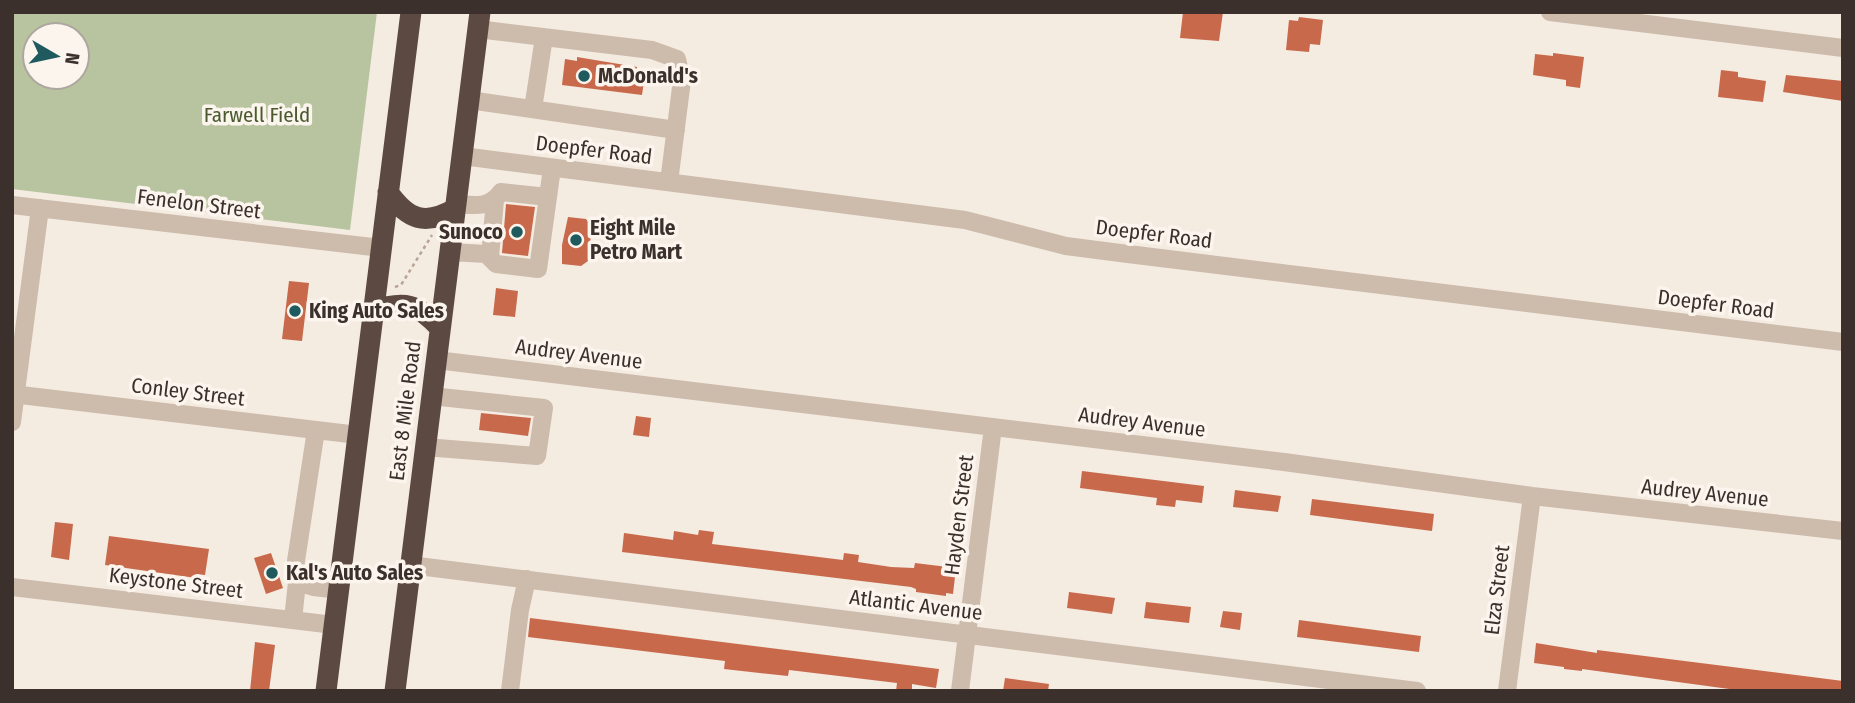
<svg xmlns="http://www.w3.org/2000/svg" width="1855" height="703" font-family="'Fira Sans Condensed',sans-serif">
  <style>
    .green { fill: #b8c4a0; fill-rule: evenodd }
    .building { fill: #c8694b }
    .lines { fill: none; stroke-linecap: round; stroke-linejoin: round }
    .path { stroke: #b9a596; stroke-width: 2.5; stroke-dasharray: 3.5 3.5; stroke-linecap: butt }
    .minor { stroke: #cdbbac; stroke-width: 18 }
    .highway { stroke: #5c4a42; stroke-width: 21 }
    .poi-dot { fill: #1f5a5e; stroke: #fbf5ee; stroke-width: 2.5 }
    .labels { text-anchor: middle; stroke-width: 7; stroke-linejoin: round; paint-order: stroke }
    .poi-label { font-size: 21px; font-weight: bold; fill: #3b302b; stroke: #fbf5ee; text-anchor: start }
    .park-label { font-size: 21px; fill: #4a5a2e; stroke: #fbf5ee }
    .street-label { font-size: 21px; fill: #3b302b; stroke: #fbf5ee }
  </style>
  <rect width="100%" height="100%" fill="#f4ebe1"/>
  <path class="green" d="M12 12H377L350 230 12 189ZM35 35H77V77H35Z"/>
  <path class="building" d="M1183 12H1223L1219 41 1180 38Z
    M1299 17 1323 20 1320 45 1310 44 1309 52 1286 50 1289 20 1298 21Z
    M1553 53 1584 57 1580 88 1566 86V80L1533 75 1535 54 1553 56Z
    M577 57 637 67V73L645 74 642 95 562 85 565 59 577 61Z
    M1721 70 1738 72V77L1766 81 1763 102 1718 97Z
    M1786 75 1843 81V101L1783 92Z
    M506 204 535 207 528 256 502 253Z
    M568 217 586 219 592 227 588 261 581 266 562 264V245Z
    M289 281 309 283 302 341 282 339Z
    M496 288 518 291 515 317 493 315Z
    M481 413 531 418 528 436 479 430Z
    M636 416 651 418 649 437 633 435Z
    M1082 471 1204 486 1202 503 1176 500 1175 507 1156 505 1157 498 1080 488Z
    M1235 490 1281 496 1278 512 1233 507Z
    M1312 499 1434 514 1432 531 1310 515Z
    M55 522 73 524 69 560 51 557Z
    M699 530 714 532 712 544 843 560 844 553 859 555 858 562 891 567 914 568 915 563 956 568 953 594 946 593V596L916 592V589L911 587 622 552 624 533 673 540 674 531 698 535Z
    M109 536 209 549 205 575 196 574V578L105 565Z
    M271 553 283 588 266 594 254 558Z
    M1069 592 1115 598 1112 614 1067 608Z
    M1146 602 1191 607 1189 623 1144 618Z
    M1223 611 1242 613 1240 630 1220 627Z
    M530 618 939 669 936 688 912 684V691H896L897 683 789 670 788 676 724 669 725 661 528 637Z
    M1299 620 1421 636 1419 652 1297 637Z
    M255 642 275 645 269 691H250Z
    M1536 643 1597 653V650L1843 681V691H1744L1582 669V671L1564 669V667L1534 663Z
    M1005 678 1049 684 1048 691H1003Z"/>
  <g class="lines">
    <path class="path" d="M395 287 401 285 432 235"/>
    <path class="minor" d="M1550 12 1843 48
      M477 29 652 50 677 59 682 80 669 182
      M469 100 676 130
      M533 109 544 37
      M462 156 965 220 1066 246 1128 254 1843 342
      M455 204C474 205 489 209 501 192L548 197
      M12 205 381 248
      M450 252 486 254 496 264 538 269 552 168
      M490 257 495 200
      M436 360 1284 462 1532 496 1843 531
      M12 394 358 435
      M12 422 40 208
      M316 430 294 574 297 582 314 587 339 590
      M425 447 537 456 544 408 431 396
      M410 565 1417 691
      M12 587 334 625
      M293 620 297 582
      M510 691 520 610 527 579
      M960 691 993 427
      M1507 691 1532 496"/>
    <path class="highway" d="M388 192C408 220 425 226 455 209
      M373 311C404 300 418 304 440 328
      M326 691 411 12
      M395 691 480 12"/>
  </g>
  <g class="poi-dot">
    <circle cx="584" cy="76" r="7"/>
    <circle cx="517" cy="232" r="7"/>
    <circle cx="576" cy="240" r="7"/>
    <circle cx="295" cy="311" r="7"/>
    <circle cx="272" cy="573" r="7"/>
  </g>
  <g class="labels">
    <g class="poi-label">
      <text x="598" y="83">McDonald's</text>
      <text x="590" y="235">Eight Mile<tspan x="590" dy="24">Petro Mart</tspan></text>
      <text x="503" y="239" text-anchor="end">Sunoco</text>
      <text x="309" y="318">King Auto Sales</text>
      <text x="286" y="580">Kal's Auto Sales</text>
    </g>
    <g class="park-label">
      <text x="257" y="122">Farwell Field</text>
    </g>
    <g class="street-label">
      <text transform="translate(594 150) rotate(7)" y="7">Doepfer Road</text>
      <text transform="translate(199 204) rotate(7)" y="7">Fenelon Street</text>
      <text transform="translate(1154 234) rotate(7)" y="7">Doepfer Road</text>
      <text transform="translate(1716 304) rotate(7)" y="7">Doepfer Road</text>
      <text transform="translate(579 354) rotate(7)" y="7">Audrey Avenue</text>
      <text transform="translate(188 392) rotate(7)" y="7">Conley Street</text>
      <text transform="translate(405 411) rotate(-83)" y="7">East 8 Mile Road</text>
      <text transform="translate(1142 422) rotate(7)" y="7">Audrey Avenue</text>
      <text transform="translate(1705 493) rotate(6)" y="7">Audrey Avenue</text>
      <text transform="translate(959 515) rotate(-83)" y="7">Hayden Street</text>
      <text transform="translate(176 583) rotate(7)" y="7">Keystone Street</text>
      <text transform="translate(1497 590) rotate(-83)" y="7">Elza Street</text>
      <text transform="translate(916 605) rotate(7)" y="7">Atlantic Avenue</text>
    </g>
  </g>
  <rect width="1855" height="703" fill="none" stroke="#3b302b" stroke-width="28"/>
  <g transform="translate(56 56) rotate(99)"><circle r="33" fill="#fbf5ee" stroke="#aea6a0" stroke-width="2"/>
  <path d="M0-5L12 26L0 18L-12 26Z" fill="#1f5a5e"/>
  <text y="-10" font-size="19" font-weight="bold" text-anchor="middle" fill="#3b302b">N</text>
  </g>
</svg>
